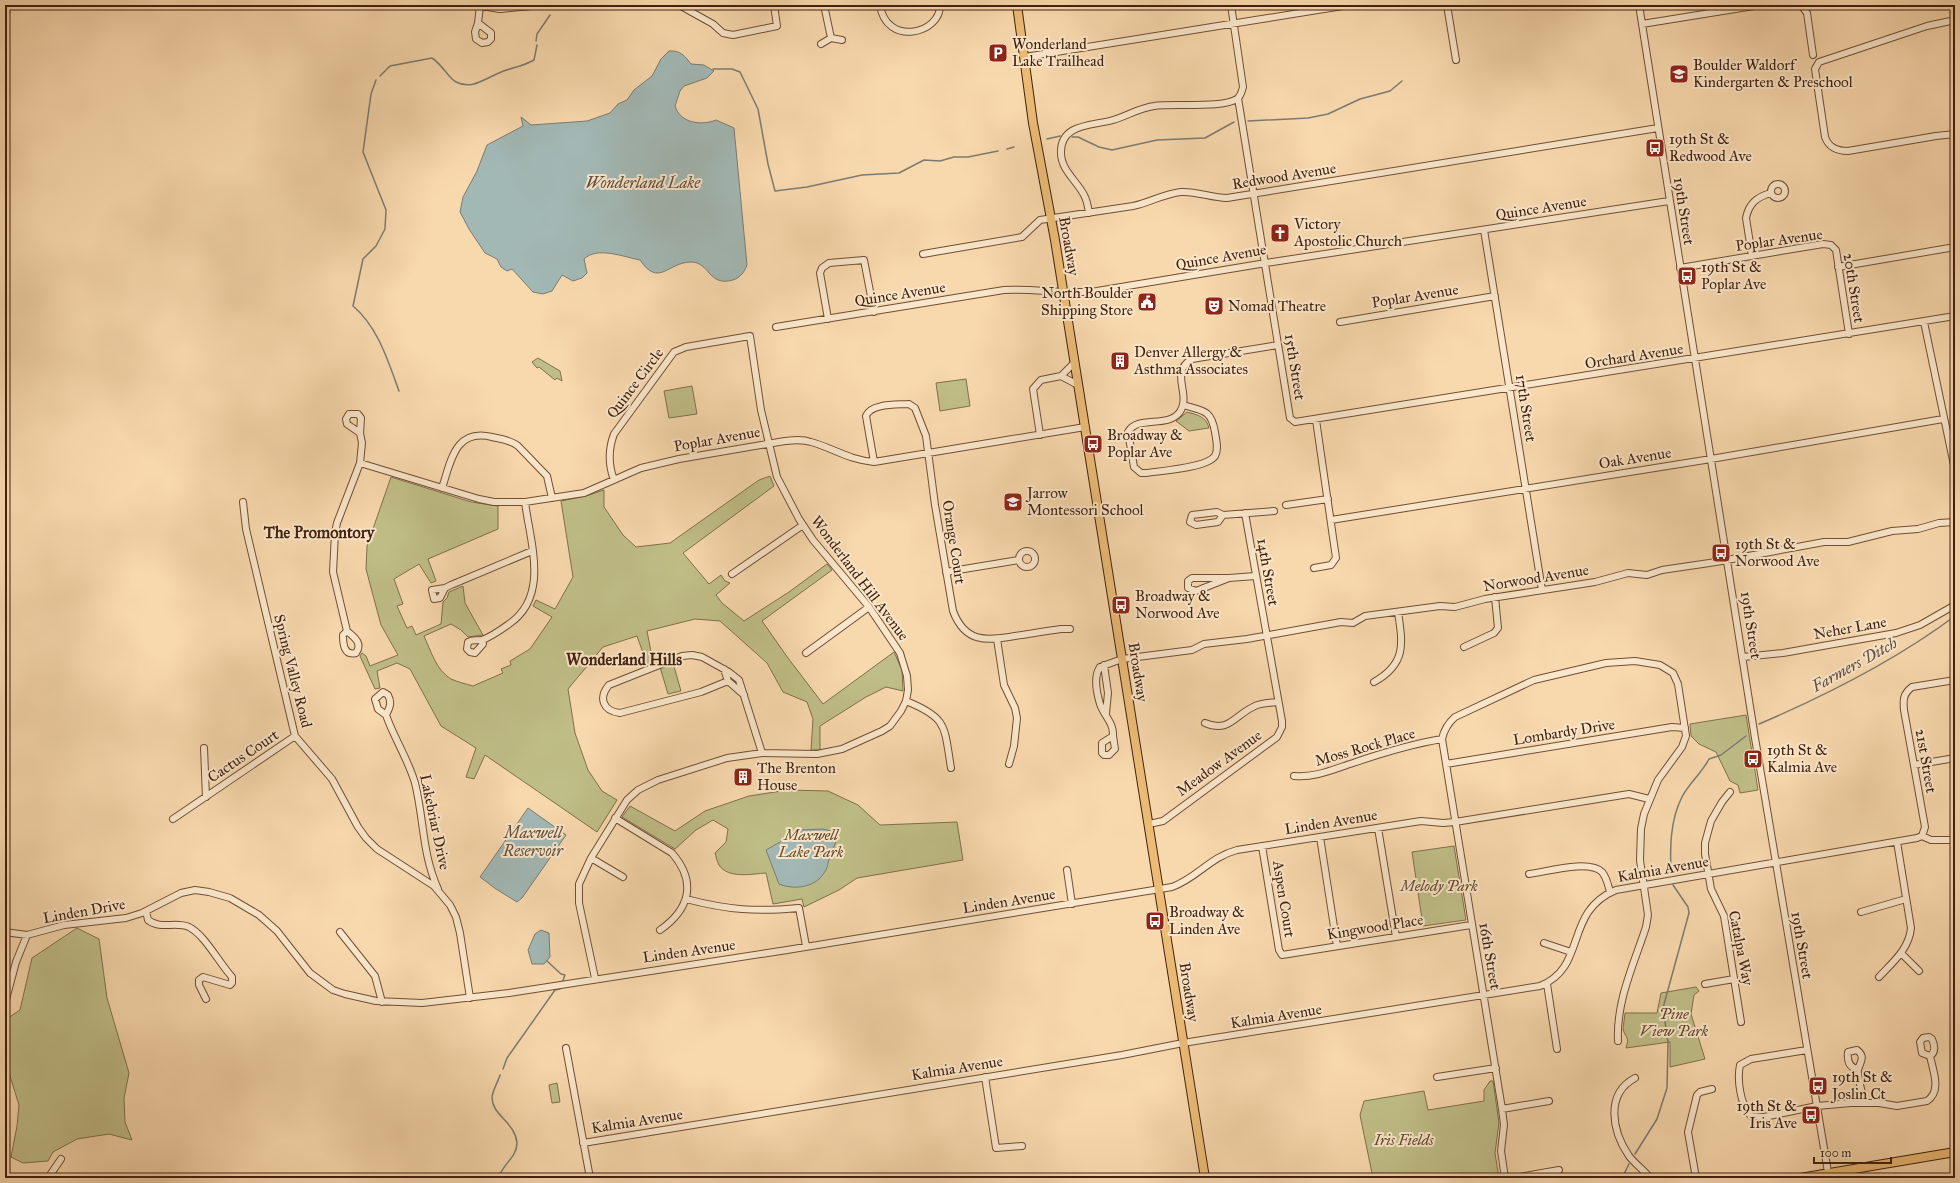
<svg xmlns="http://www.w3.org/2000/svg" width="1960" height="1183" font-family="'IM FELL Great Primer',serif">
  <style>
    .green { fill: #c0be88; stroke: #816f4b }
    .water { fill: #a2b8b5; stroke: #7c7b72 }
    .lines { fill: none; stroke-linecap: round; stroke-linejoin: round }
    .stream { stroke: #7c7b72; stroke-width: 1.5 }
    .minor-casing { stroke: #704e36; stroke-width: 8 }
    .major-casing { stroke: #42200e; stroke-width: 10 }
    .minor { stroke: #fae6ca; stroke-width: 6 }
    .major { stroke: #ecbc76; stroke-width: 8 }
    .labels { text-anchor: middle; stroke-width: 4; stroke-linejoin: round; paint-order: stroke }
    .poi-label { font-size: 15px; fill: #42200e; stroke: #fae6ca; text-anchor: start }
    .street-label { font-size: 15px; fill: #42200e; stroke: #fae6ca }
    .park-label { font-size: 15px; font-style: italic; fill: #62482c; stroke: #fae6ca }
    .water-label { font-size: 16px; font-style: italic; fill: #5f4e40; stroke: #fae6ca }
    .neighbourhood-label { font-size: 16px; font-weight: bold; fill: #42200e; stroke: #fae6ca }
  </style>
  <rect width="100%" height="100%" fill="#f8d8ad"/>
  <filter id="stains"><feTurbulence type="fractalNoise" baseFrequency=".005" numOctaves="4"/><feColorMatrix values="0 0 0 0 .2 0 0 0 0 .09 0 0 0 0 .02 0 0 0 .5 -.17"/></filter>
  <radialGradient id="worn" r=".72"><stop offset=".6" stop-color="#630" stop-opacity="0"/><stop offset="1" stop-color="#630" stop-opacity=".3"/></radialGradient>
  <path class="green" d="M538 358 560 371 562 381 557 378 555 380 539 367 537 368 532 362Z
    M966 379 970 406 940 411 936 383Z
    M692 386 697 414 669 418 664 391Z
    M1187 412C1197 415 1206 416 1209 428L1189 431 1176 421Z
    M770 476 774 486 683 553 709 584 721 575 725 581 730 583 716 595 722 603 744 621 789 592 827 564 832 570 762 621 788 658 823 704 894 652 902 670 903 691 886 687 866 697 820 726V750H811L813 719 807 702 783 692 767 663 720 621 695 619 647 631 653 662 647 664 637 636 603 647 568 689 575 733 588 770 602 791 617 800 597 832 485 755 474 779 466 777 476 748 441 726 410 669 397 663 377 671 380 688 375 689 360 656 362 653 366 656 370 666 398 655 381 625 366 569 367 546 391 477 471 502 498 506V529L428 559 436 581 431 583 419 564 394 579 403 604 397 606 407 628 412 626 416 635 441 624 443 602 447 598 449 592 463 586 465 603 483 635 468 637 461 630 451 624 424 636C431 651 436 670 451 679 458 682 466 684 473 686L503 673 501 669 511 665 510 661 530 649 552 617 533 606 536 600 555 609 573 577 561 501 586 496 604 490V507L623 535 636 547 670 543 759 480Z
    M673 663 681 691 668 694 660 667Z
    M1746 715 1758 790 1740 793 1738 785 1730 781 1716 752 1699 744 1691 736 1690 724Z
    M788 790 828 791 858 805 880 825 957 822 963 860 857 878 839 890 804 907 802 899 773 904 766 873C752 874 728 879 719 865 717 862 716 856 715 853L726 842 728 829 713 820 696 830 675 849 622 817 630 806 675 831 705 811 749 796Z
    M1454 846 1466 920 1423 926 1412 852Z
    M77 928 99 939 107 998 129 1073 124 1098 125 1122 132 1140 109 1134 77 1139 53 1152 48 1161 23 1163 11 1157 17 1126 19 1105 5 1060V1020L20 1010 32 958Z
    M1696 987 1699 991 1694 995 1691 1014 1705 1059 1670 1067V1042L1626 1048C1630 1036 1625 1038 1623 1029L1625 1013H1657L1661 993Z
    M1490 1081H1493L1499 1123 1495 1153 1499 1178H1373L1360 1115 1364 1101 1424 1091 1428 1110 1484 1101V1090Z
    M557 1083 560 1102 552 1103 549 1085Z"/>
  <path class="water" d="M669 51C680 50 685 56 691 64L704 65 714 71 707 78 684 86 680 91 675 106C680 123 701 126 716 120L734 128 747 265C745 271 740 278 733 280 708 287 710 262 691 262 668 262 659 288 640 260 624 257 597 246 584 259L587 273 582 278 573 281 562 275 552 291 543 294 533 292 512 269 507 271 501 267 497 259 485 253 469 229 460 212 463 197 477 171 487 145 523 126 521 117 531 125 587 121 610 113 618 104 627 100 634 90 652 76 661 59Z
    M528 808 566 835 522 898 517 902 496 889 480 877Z
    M823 829 835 832C838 842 834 846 830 855 828 861 828 868 824 873 815 888 793 890 779 884L766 850 801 830Z
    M541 930 549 933 550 957 544 964H532L528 950 535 934Z"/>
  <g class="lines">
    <path class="stream" d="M536 41 537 34 550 15
      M713 69H732L740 72 758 109 768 164 775 191 807 187 862 175 899 173 924 160 940 161 954 157H968L998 151
      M380 76 390 66 432 58C442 64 449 79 456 82 472 90 484 79 499 73 511 67 520 68 534 60L537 45
      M376 80 371 94 363 152 386 210 385 229 376 246 363 259 353 306C378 327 388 361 399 391
      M1248 121 1308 118 1328 114 1360 99 1390 91 1402 81
      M1072 137H1078L1099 147 1112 150 1157 140 1205 138 1234 122
      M1047 139 1060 136
      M1007 149 1014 147
      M1759 724C1827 695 1896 660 1955 616
      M1671 874C1670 848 1670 820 1682 797 1689 783 1702 773 1709 759L1721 755 1746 736
      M547 961 561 974 565 975 562 983
      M503 1069 507 1058 555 990 560 989 561 987
      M1635 1154 1657 1119 1667 1088 1668 1042 1663 1008 1689 913 1688 907 1673 885
      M499 1178C501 1165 517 1158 517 1143 515 1122 492 1115 492 1098 492 1091 498 1082 500 1075
      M1622 1178 1629 1164"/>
    <g class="minor-casing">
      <path id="minor" d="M475 5 500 9 542 5
        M679 5 713 24 723 33 733 35 777 26 774 5
        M880 5C886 47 941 34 940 5
        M1447 5 1456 60
        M1639 5 1755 738 1829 1178
        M1801 5 1807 13 1813 55
        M1955 20 1927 26 1819 62 1815 69 1825 137C1829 148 1837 151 1848 151L1936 136 1955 134
        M478 23 491 33V39L488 42 482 43 476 39 475 32Z
        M478 23 480 6
        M1642 24 1760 5
        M831 38 842 40
        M821 44 831 38 824 5
        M1025 57 1349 5
        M1238 98 1290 418 1295 422 1955 316
        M1771 191a7 7 0 1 1 14 0a7 7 0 1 1-14 0Z
        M1089 213C1088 207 1087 200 1084 195 1077 181 1061 170 1061 153 1060 123 1093 126 1113 120 1127 116 1139 108 1154 106 1172 103 1225 109 1238 98 1241 95 1242 91 1243 87L1231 5
        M1484 230 1542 590
        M923 254 1022 237 1040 220 1133 206C1149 203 1163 194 1181 192 1197 191 1211 198 1227 198L1658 128
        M1752 256 1746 218C1749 203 1757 197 1771 193
        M1838 267 1955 247
        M1680 268 1823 244 1831 245 1836 250 1849 334
        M828 319 820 273 822 268 829 263 864 260 874 312
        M1340 322 1495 296
        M1924 322 1955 470
        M776 327 1004 290C1035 288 1067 295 1097 291L1266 263 1669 201
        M1061 376 1078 385
        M1183 405C1203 411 1211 409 1215 432 1216 440 1219 449 1215 456 1207 468 1160 471 1146 473H1141L1134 467 1128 432C1137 415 1167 428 1179 413 1193 395 1168 373 1192 359L1278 345
        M1040 435 1033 389 1041 380 1061 376 1074 363
        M874 462 866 416C871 403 897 405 909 404L915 408 926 436 935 505 953 611C965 643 986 641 1015 636 1030 634 1045 631 1061 629H1070
        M360 463 479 499 494 502H525L584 493 641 468 679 459 785 441C794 440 802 439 811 442 833 448 849 460 874 462L1085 427
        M442 488C451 461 455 428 492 437 501 439 511 440 518 446L547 476 552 498
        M243 502 246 529 295 736 332 779 358 827 366 838 377 849 434 886 450 905 456 917 460 933 470 998
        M1286 505 1328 499
        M1217 512 1223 515 1218 522 1196 525 1190 522 1192 515Z
        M1223 515 1274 511
        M1331 520 1711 459 1943 419
        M1019 559a8 8 0 1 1 16 0a8 8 0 1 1-16 0Z
        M1314 568 1331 565 1336 558 1316 420
        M946 572 1019 560
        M732 574 803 525
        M1192 578H1229L1196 591 1188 588V581Z
        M1229 578 1255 576
        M445 588 432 590 434 599 440 598 445 588 451 585 532 551
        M347 631 333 572 335 533 337 523 360 463 362 443 360 433 361 418 358 414H349L346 419 347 424 360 433
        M347 631C354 637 363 643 356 653 344 656 343 644 343 635Z
        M997 639 1004 685 1015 708 1017 718 1014 746 1009 764
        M482 640 483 644 475 653 470 652 467 649 468 642C473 639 477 641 482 640 491 637 502 629 509 624 550 596 530 542 525 502
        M1464 647 1494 633 1498 628 1495 597
        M806 653 869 607
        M1743 657 1783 653 1896 633 1920 625 1955 605
        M1104 665 1108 693 1106 713
        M724 669 728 681 744 695
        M728 681 701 692 620 713C603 711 598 698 609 685L682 656 692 655 702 657 729 672 739 680 762 753
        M1374 682C1406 664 1403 645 1398 612
        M383 692 388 695C392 703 390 707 386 715L378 709 375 699Z
        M906 701C948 718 944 726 951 768
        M386 715C394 738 408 759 415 783 424 819 422 854 438 889
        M1205 723C1229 733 1234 716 1253 707 1259 703 1270 703 1278 702
        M1113 736C1114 723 1104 716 1100 704 1097 694 1093 677 1100 667L1122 659 1192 650 1204 644 1247 639 1341 622 1353 623 1365 616 1440 606 1455 607 1485 599 1595 582 1628 573 1647 575 1662 570 1716 562 1824 542H1848L1892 531 1918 529 1939 523 1955 522
        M1113 736 1115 749 1109 755H1104L1102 753V743Z
        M204 748 206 797
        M1446 764 1672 727 1685 728
        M1914 765 1955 758
        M1294 776C1315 778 1334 769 1353 763 1382 753 1412 744 1442 739
        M1730 792 1722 802 1711 821 1705 843V854L1711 889 1724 916 1741 1022
        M615 818 672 853C697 882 690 909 660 930
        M173 819 295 736
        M1149 824 1163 821 1277 737 1282 727V721L1245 513
        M1378 828 1396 937
        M1922 836 1925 827 1904 710C1903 700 1903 694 1912 687L1955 680
        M1922 836 1931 840H1955
        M1320 837 1337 946
        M1262 846 1279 950 1282 955 1471 925
        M591 858 623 877
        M1067 870 1072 904
        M1529 874C1546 872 1589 859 1602 872 1607 878 1608 885 1610 892
        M686 899C728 910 756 912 799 908L806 946
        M146 911 148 920C161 930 175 921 189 927 205 935 219 963 232 977V983L230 985 203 977 199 980V985L206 999
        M1861 912 1906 899
        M5 932 27 935 64 925 126 918 142 913 181 893 195 890 209 892 230 898 259 915 277 931 310 973 333 990 345 994 376 1001 422 1003 509 993 787 950 1172 887C1197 878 1210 857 1237 850L1421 821 1443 823 1455 822 1629 794 1649 799
        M340 932 375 976 382 1002
        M1544 943 1571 952
        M1901 953 1919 971
        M1879 977C1893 962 1909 949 1911 928L1897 842
        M595 978 579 903V884L591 858 627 800 638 790 658 780 727 758 762 753 817 754 842 749 882 731 890 726 901 711 906 701 908 690 907 676 900 653 869 607 813 540 799 519 777 477 761 410 750 336 686 347 674 352 614 434C608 450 608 464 614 480
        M1547 984 1557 1049
        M1705 984 1734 979
        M5 1003 16 962 27 935
        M566 1048 590 1178
        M1807 1050 1751 1059 1740 1065C1737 1079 1740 1105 1751 1116L1764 1117 1817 1106 1851 1103H1879L1897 1106 1927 1101C1942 1091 1933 1071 1930 1056 1936 1052 1935 1046 1932 1039L1929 1037 1923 1038 1920 1042 1922 1053 1930 1056
        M1858 1069C1849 1068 1847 1061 1848 1052L1857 1050C1866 1057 1860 1062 1858 1070 1857 1075 1863 1096 1864 1102
        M985 1077 996 1148 1022 1146
        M1437 1077 1496 1068
        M1635 1078C1605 1094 1612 1131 1629 1156 1635 1164 1644 1170 1650 1178
        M1502 1109 1549 1101
        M583 1143 1122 1055 1183 1043 1540 986C1588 967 1563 912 1616 890L1917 838 1922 836
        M48 1178 61 1159
        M1505 1178 1501 1151 1504 1125 1502 1109 1442 739C1444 730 1447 724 1455 717L1534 680 1606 663 1635 661 1660 665 1673 673 1678 684 1686 736 1682 747 1658 780 1644 814 1641 829 1640 860 1648 915 1646 927C1634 964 1616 1001 1618 1041
        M1513 1178 1559 1170
        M1696 1178 1688 1132 1697 1095 1700 1092 1712 1089"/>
    </g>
    <g class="major-casing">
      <path id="major" d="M1017 5 1033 123 1055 240 1205 1178
        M1800 1178 1955 1152"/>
    </g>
    <use href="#minor" class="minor"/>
    <use href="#major" class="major"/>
  </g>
  <defs>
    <g id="parking-square" transform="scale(1)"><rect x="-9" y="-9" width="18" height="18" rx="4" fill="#8f2418" stroke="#fae6ca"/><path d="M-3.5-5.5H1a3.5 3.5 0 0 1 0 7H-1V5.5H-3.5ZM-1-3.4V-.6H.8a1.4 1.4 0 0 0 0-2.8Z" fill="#fff"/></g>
    <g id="school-square" transform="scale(1)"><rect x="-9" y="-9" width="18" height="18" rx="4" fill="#8f2418" stroke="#fae6ca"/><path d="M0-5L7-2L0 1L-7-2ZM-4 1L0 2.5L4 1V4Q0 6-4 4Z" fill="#fff"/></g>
    <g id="bus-square" transform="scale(1)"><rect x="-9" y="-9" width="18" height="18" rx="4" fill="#8f2418" stroke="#fae6ca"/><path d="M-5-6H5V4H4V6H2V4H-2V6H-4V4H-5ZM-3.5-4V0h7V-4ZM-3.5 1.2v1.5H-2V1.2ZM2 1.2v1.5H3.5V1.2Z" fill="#fff"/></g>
    <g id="church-square" transform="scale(1)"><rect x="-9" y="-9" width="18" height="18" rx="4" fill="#8f2418" stroke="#fae6ca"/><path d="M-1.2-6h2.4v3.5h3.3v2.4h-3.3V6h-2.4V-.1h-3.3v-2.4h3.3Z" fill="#fff"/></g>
    <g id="civic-square" transform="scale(1)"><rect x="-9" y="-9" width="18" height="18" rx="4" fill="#8f2418" stroke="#fae6ca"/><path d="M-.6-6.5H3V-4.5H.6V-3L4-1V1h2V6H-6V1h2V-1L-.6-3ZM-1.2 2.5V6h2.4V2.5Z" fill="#fff"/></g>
    <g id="theatre-square" transform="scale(1)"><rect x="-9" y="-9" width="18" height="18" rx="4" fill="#8f2418" stroke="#fae6ca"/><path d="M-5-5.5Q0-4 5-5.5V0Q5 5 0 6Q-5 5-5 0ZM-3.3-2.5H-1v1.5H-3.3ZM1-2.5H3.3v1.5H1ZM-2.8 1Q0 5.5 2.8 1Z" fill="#fff"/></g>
    <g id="building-square" transform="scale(1)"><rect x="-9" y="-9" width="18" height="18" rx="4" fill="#8f2418" stroke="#fae6ca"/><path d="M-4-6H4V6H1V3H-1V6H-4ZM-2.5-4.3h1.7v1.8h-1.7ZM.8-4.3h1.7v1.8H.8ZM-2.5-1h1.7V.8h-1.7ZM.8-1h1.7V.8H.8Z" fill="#fff"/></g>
  </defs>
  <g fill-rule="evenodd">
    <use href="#parking-square" x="998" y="53"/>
    <use href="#school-square" x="1679" y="74"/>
    <use href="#bus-square" x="1655" y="148"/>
    <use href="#church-square" x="1280" y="233"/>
    <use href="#bus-square" x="1687" y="276"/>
    <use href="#civic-square" x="1147" y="302"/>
    <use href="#theatre-square" x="1214" y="306"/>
    <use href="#building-square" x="1120" y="361"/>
    <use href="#bus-square" x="1093" y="444"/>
    <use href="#school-square" x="1013" y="502"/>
    <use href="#bus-square" x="1721" y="553"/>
    <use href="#bus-square" x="1121" y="605"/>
    <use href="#bus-square" x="1753" y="759"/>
    <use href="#building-square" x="743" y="777"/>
    <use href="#bus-square" x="1155" y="921"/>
    <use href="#bus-square" x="1818" y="1086"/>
    <use href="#bus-square" x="1811" y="1115"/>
  </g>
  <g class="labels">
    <g class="poi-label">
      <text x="1012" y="49">Wonderland<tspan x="1012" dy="17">Lake Trailhead</tspan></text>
      <text x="1693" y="70">Boulder Waldorf<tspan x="1693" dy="17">Kindergarten &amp; Preschool</tspan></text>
      <text x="1669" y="144">19th St &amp;<tspan x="1669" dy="17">Redwood Ave</tspan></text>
      <text x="1294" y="229">Victory<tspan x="1294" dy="17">Apostolic Church</tspan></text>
      <text x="1701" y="272">19th St &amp;<tspan x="1701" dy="17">Poplar Ave</tspan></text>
      <text x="1133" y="298" text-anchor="end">North Boulder<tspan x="1133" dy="17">Shipping Store</tspan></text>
      <text x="1228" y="311">Nomad Theatre</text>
      <text x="1134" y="357">Denver Allergy &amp;<tspan x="1134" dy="17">Asthma Associates</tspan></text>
      <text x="1107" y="440">Broadway &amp;<tspan x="1107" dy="17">Poplar Ave</tspan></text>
      <text x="1027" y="498">Jarrow<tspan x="1027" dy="17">Montessori School</tspan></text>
      <text x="1735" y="549">19th St &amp;<tspan x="1735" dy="17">Norwood Ave</tspan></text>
      <text x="1135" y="601">Broadway &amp;<tspan x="1135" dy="17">Norwood Ave</tspan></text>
      <text x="1767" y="755">19th St &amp;<tspan x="1767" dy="17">Kalmia Ave</tspan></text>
      <text x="757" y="773">The Brenton<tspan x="757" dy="17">House</tspan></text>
      <text x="1169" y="917">Broadway &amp;<tspan x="1169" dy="17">Linden Ave</tspan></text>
      <text x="1832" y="1082">19th St &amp;<tspan x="1832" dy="17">Joslin Ct</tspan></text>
      <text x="1797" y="1111" text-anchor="end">19th St &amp;<tspan x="1797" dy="17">Iris Ave</tspan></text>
    </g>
    <g class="street-label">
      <text transform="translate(1284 176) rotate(-9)" y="5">Redwood Avenue</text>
      <text transform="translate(1541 208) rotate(-9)" y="5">Quince Avenue</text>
      <text transform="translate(1684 211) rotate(81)" y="5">19th Street</text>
      <text transform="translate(1779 240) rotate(-8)" y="5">Poplar Avenue</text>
      <text transform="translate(1069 246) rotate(80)" y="5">Broadway</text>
      <text transform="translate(1221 257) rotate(-10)" y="5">Quince Avenue</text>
      <text transform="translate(1854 288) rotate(81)" y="5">20th Street</text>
      <text transform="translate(900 294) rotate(-9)" y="5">Quince Avenue</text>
      <text transform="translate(1415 296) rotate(-9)" y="5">Poplar Avenue</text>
      <text transform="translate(1634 356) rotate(-9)" y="5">Orchard Avenue</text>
      <text transform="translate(1295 367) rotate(81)" y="5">15th Street</text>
      <text transform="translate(635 383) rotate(-53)" y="5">Quince Circle</text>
      <text transform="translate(1526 408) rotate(81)" y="5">17th Street</text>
      <text transform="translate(717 439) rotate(-10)" y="5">Poplar Avenue</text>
      <text transform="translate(1635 458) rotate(-9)" y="5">Oak Avenue</text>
      <text transform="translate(954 542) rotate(81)" y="5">Orange Court</text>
      <text transform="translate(1268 572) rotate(80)" y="5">14th Street</text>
      <text transform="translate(860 578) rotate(53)" y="5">Wonderland Hill Avenue</text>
      <text transform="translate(1536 578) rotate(-9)" y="5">Norwood Avenue</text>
      <text transform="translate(1751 625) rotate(81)" y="5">19th Street</text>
      <text transform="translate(1850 628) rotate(-10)" y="5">Neher Lane</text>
      <text transform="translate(293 671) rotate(76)" y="5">Spring Valley Road</text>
      <text transform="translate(1138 672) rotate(81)" y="5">Broadway</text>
      <text transform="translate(1564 732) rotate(-9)" y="5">Lombardy Drive</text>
      <text transform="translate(1365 747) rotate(-16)" y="5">Moss Rock Place</text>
      <text transform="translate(243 756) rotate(-34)" y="5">Cactus Court</text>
      <text transform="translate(1926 761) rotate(80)" y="5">21st Street</text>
      <text transform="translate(1219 763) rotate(-36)" y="5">Meadow Avenue</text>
      <text transform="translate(435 822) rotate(78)" y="5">Lakebriar Drive</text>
      <text transform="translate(1331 822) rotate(-9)" y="5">Linden Avenue</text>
      <text transform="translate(1663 869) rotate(-10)" y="5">Kalmia Avenue</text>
      <text transform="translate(1284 899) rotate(81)" y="5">Aspen Court</text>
      <text transform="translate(1009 901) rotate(-9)" y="5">Linden Avenue</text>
      <text transform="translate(84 911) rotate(-10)" y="5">Linden Drive</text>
      <text transform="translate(1375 927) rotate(-9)" y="5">Kingwood Place</text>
      <text transform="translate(1802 945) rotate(80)" y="5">19th Street</text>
      <text transform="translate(1741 948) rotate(79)" y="5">Catalpa Way</text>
      <text transform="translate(689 951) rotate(-8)" y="5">Linden Avenue</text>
      <text transform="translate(1490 956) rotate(80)" y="5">16th Street</text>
      <text transform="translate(1189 992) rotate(81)" y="5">Broadway</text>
      <text transform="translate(1276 1016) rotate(-9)" y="5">Kalmia Avenue</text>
      <text transform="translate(957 1068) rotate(-9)" y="5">Kalmia Avenue</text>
      <text transform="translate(637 1121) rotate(-9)" y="5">Kalmia Avenue</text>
    </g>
    <g class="park-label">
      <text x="811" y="840">Maxwell<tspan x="811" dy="17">Lake Park</tspan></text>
      <text x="1439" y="891">Melody Park</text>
      <text x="1674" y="1019">Pine<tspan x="1674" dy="17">View Park</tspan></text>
      <text x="1404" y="1145">Iris Fields</text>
    </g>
    <g class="water-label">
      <text x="643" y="188">Wonderland Lake</text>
      <text transform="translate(1854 664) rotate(-29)" y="6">Farmers Ditch</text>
      <text x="533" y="838">Maxwell<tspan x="533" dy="18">Reservoir</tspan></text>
    </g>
    <g class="neighbourhood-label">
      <text x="319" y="538">The Promontory</text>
      <text x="624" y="665">Wonderland Hills</text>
    </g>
  </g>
  <rect width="1960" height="1183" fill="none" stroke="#f8d8ad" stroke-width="20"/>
  <rect x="6" y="6" width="1948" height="1171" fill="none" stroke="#42200e" stroke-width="2"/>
  <rect x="10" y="10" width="1940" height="1163" fill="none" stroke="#42200e"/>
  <path d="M1814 1157v6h77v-6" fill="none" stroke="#42200e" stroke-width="2"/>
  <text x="1820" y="1157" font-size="12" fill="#42200e" stroke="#fae6ca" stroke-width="3" paint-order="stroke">100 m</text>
  <rect width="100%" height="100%" filter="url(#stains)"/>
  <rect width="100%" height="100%" fill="url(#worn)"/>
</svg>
